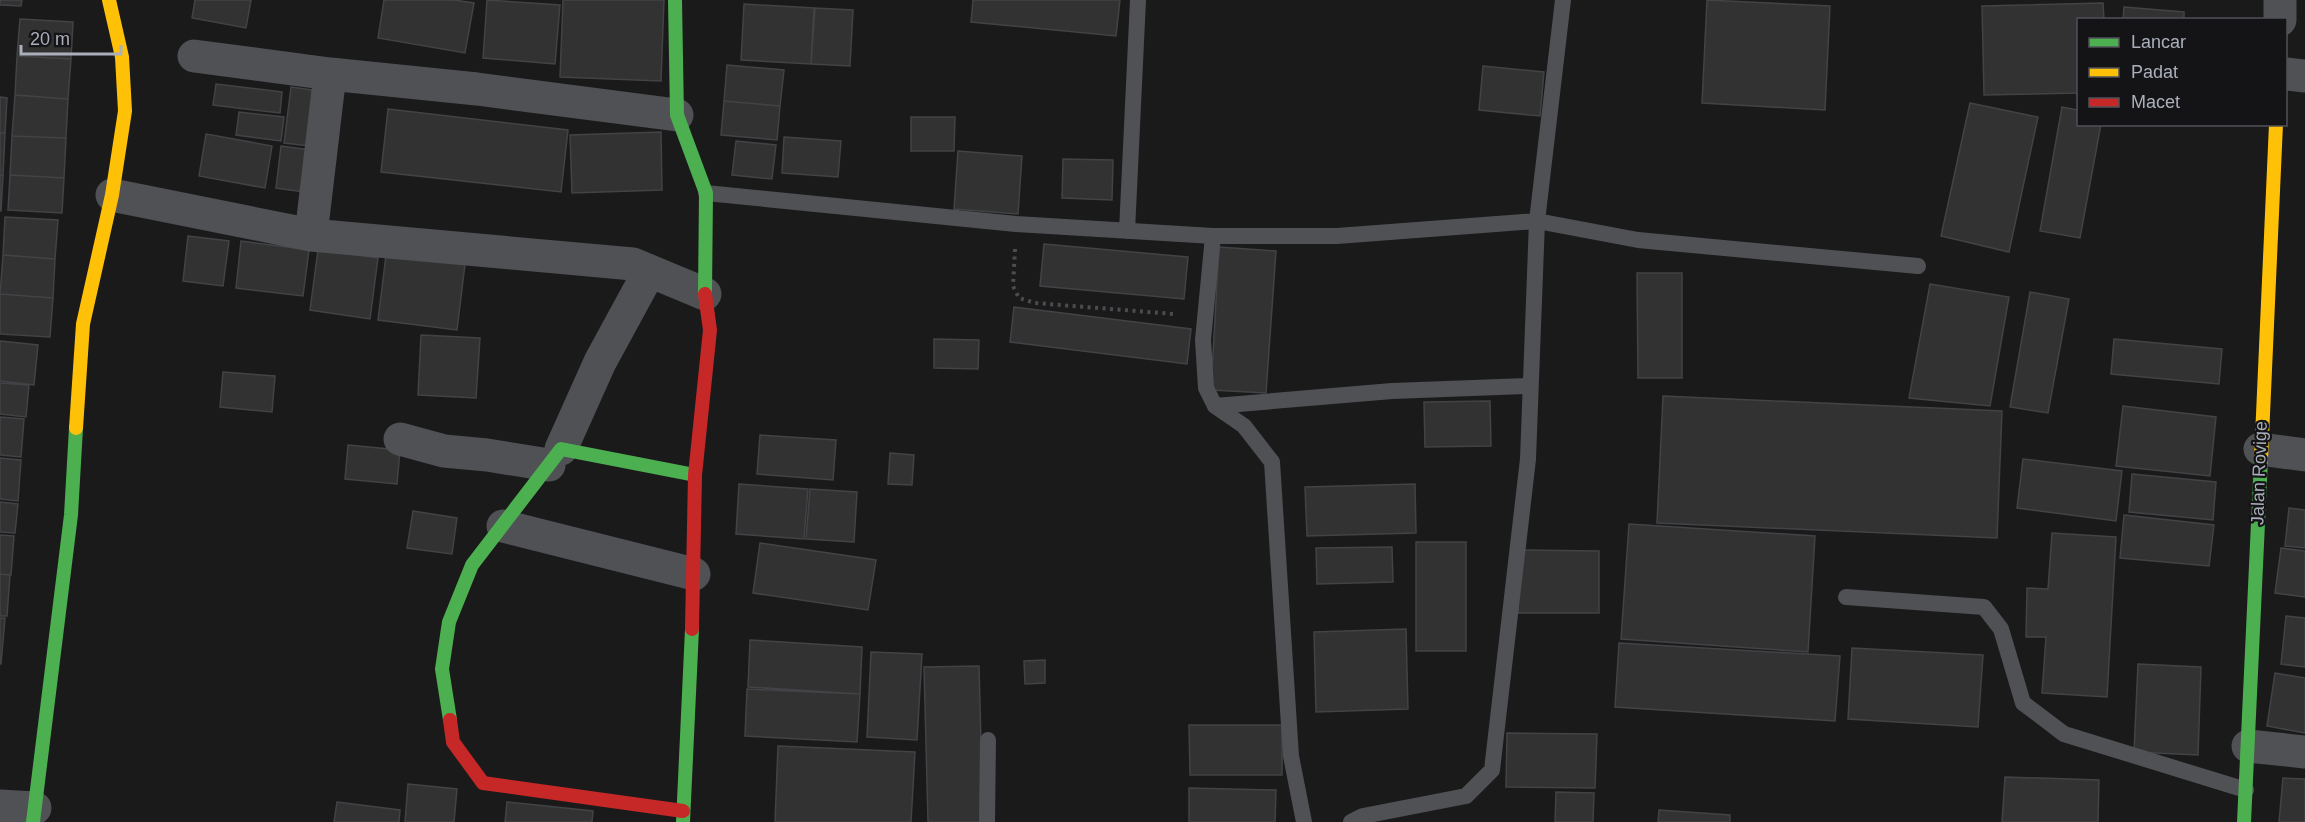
<svg xmlns="http://www.w3.org/2000/svg" width="2305" height="822" font-family="Helvetica,sans-serif">
  <style>
    .building { fill: #323232; stroke: #424346; stroke-width: 1.5 }
    .lines { fill: none; stroke-linecap: round; stroke-linejoin: round }
    .path { stroke: #4a4c4f; stroke-width: 4; stroke-dasharray: 3 4.5; stroke-linecap: butt }
    .lane { stroke: #4f5154; stroke-width: 16 }
    .street { stroke: #4f5154; stroke-width: 33 }
    .fast { stroke: #4caf50; stroke-width: 14 }
    .slow { stroke: #ffc107; stroke-width: 14 }
    .jam { stroke: #c62828; stroke-width: 14 }
    .labels { text-anchor: middle; stroke-width: 4.5; stroke-linejoin: round; paint-order: stroke }
    .street-label { font-size: 18px; fill: #aaafbb; stroke: #141416 }
  </style>
  <rect width="100%" height="100%" fill="#1a1a1a"/>
  <path class="building" d="M0 0H22L21 6 0 5Z
    M195 0H251L246 28 192 18Z
    M384 0H454L474 3 465 53 378 38Z
    M487 0 560 5 555 64 483 58Z
    M563 0H664L661 81 560 77Z
    M973 0H1120L1116 36 971 22Z
    M1707 0 1830 6 1825 110 1702 103Z
    M2103 3 2104 20H2078V93L1984 95 1982 6Z
    M744 4 814 8 811 64 741 60Z
    M2124 7 2184 12V20H2123Z
    M815 8 853 10 850 66 811 64Z
    M20 19 73 22 71 59 17 56Z
    M17 56 71 59 68 99 15 95Z
    M727 65 784 70 780 106 724 101Z
    M1483 66 1544 72 1540 116 1479 110Z
    M216 84 282 92 280 113 213 105Z
    M291 87 326 92 319 147 284 143Z
    M15 95 68 99 66 138 12 136Z
    M0 97 7 98 5 133H0Z
    M724 101 780 106 777 140 721 135Z
    M1970 103 2038 117 2009 252 1941 236Z
    M2062 107 2078 110V124H2101L2080 238 2040 231Z
    M388 109 568 130 561 192 381 172Z
    M239 112 284 117 281 141 236 135Z
    M911 117H955L954 151H911Z
    M661 132 662 190 572 193 570 135Z
    M0 133H5L3 176 0 175Z
    M206 134 272 146 265 188 199 176Z
    M12 136 66 138 64 178 10 175Z
    M784 137 841 141 838 177 782 173Z
    M736 141 776 145 772 179 732 175Z
    M281 146 310 150 304 192 276 188Z
    M958 151 1022 156 1018 214 954 209Z
    M1063 159 1113 160 1112 200 1062 198Z
    M0 175 3 176 1 211H0Z
    M10 175 64 178 62 213 8 210Z
    M5 217 58 220 55 259 3 255Z
    M188 236 229 241 223 286 183 281Z
    M241 241 309 250 303 296 236 288Z
    M1044 244 1188 257 1184 299 1040 286Z
    M387 247 466 256 457 330 378 320Z
    M1219 247 1276 251 1266 393 1211 390Z
    M318 250 378 258 370 319 310 310Z
    M3 255 55 259 53 298 0 294Z
    M1637 273H1682V378H1638Z
    M1930 284 2009 297 1990 406 1909 398Z
    M2030 292 2069 299 2048 413 2010 407Z
    M0 294 53 298 50 337 0 334Z
    M1014 307 1191 329 1187 364 1010 342Z
    M421 335 480 338 476 398 418 395Z
    M934 339 979 340 978 369 934 368Z
    M2114 339 2222 349 2219 384 2111 374Z
    M0 341 38 345 34 385 0 381Z
    M223 372 275 376 272 412 220 407Z
    M0 383 29 385 26 417 0 414Z
    M1663 396 2002 411 1997 538 1657 523Z
    M1490 401 1491 446 1425 447 1424 402Z
    M2123 406 2216 417 2210 476 2116 466Z
    M0 417 24 419 21 457 0 455Z
    M760 435 836 440 833 480 757 474Z
    M348 445 400 450 397 484 345 479Z
    M890 453 914 455 912 485 888 484Z
    M0 458 21 460 18 501 0 499Z
    M2023 459 2122 471 2116 521 2017 508Z
    M2132 474 2216 482 2213 520 2129 512Z
    M739 484 808 489 804 539 736 534Z
    M1415 484 1416 533 1307 536 1305 487Z
    M810 489 857 492 854 542 806 539Z
    M0 502 18 504 15 533 0 532Z
    M2289 508 2305 510V548L2285 546Z
    M413 511 457 518 452 554 407 548Z
    M2124 515 2214 525 2209 566 2120 558Z
    M1629 524 1815 536 1808 652 1621 639Z
    M2052 533 2116 537 2107 697 2042 693 2046 637H2026L2027 588 2048 589Z
    M0 535 14 536 11 575 0 574Z
    M1416 542H1466V651H1416Z
    M760 543 876 560 868 610 753 593Z
    M1392 547 1393 582 1317 584 1316 548Z
    M2281 548 2305 551V597L2275 593Z
    M1518 550 1599 551V613H1518Z
    M0 574 10 575 7 616H0Z
    M2286 616 2305 618V667L2281 664Z
    M0 618H5L1 664H0Z
    M1406 629 1408 709 1316 712 1314 632Z
    M750 640 862 647 860 694 748 687Z
    M1619 643 1840 656 1835 721 1615 707Z
    M1852 648 1983 655 1978 727 1848 719Z
    M871 652 922 654 917 740 867 737Z
    M1045 660V683L1025 684 1024 661Z
    M2138 664 2201 667 2198 755 2134 752Z
    M979 666 983 822H928L924 667Z
    M2275 673 2305 678V733L2267 726Z
    M747 689 860 694 857 742 745 736Z
    M1189 725H1282V775H1190Z
    M1507 733 1597 734 1595 788 1506 787Z
    M778 746 915 752 911 822H775Z
    M2005 777 2099 780 2098 822H2002Z
    M2283 778 2305 779V822H2279Z
    M408 784 457 789 454 822H405Z
    M1189 788 1276 790 1275 822H1189Z
    M1556 792 1594 793 1593 822H1555Z
    M337 802 400 810 399 822H334Z
    M507 802 593 811 592 822H505Z
    M1659 810 1730 815V822H1658Z"/>
  <g class="lines">
    <path class="path" d="M1015 249 1013 286 1019 298 1035 303 1174 314"/>
    <path class="lane" d="M706 193 1016 224 1213 236H1337L1537 221 1638 240 1918 266
      M1127 231 1138 0
      M1213 236 1203 340 1206 388 1215 406 1244 426 1272 462 1291 756 1304 822
      M1215 406 1392 391 1529 386
      M1846 597 1984 607 2001 629 2023 703 2064 734 2246 790
      M987 822 988 740
      M1351 822 1363 816 1466 796 1492 770 1528 459 1537 221 1563 0"/>
    <path class="street" d="M2280 20V0
      M194 56 330 74 477 89 677 115
      M2286 74 2305 76
      M112 195 311 235 633 264 705 294
      M311 235 330 74
      M400 439 444 451 487 455 549 465
      M561 449 600 362 649 272
      M2260 449 2305 455
      M503 526 694 574
      M2248 746 2305 752
      M0 806 35 808"/>
    <path class="fast" d="M675 0 677 115 706 193 705 294
      M450 720 442 669 449 622 472 565 561 449 695 475
      M33 822 71 515 76 428
      M683 822 692 629
      M2244 822 2261 459"/>
    <path class="slow" d="M76 428 83 324 112 195 125 111 122 57 109 0
      M2261 459 2276 124"/>
    <path class="jam" d="M692 629 695 475 710 330 705 294
      M450 720 453 742 483 783 683 811"/>
  </g>
  <g class="labels">
    <g class="street-label">
      <text transform="translate(2259 473) rotate(-88)" y="6">Jalan Rovige</text>
    </g>
  </g>
  <rect x="2077" y="18" width="210" height="108" fill="#141416" stroke="#505258" stroke-width="1.5"/>
  <rect x="2089" y="38" width="30" height="9" fill="#4caf50" stroke="#505258" stroke-width="1.5"/>
  <text x="2131" y="48" font-size="18" fill="#aaafbb">Lancar</text>
  <rect x="2089" y="68" width="30" height="9" fill="#ffc107" stroke="#505258" stroke-width="1.5"/>
  <text x="2131" y="78" font-size="18" fill="#aaafbb">Padat</text>
  <rect x="2089" y="98" width="30" height="9" fill="#c62828" stroke="#505258" stroke-width="1.5"/>
  <text x="2131" y="108" font-size="18" fill="#aaafbb">Macet</text>
  <path d="M21 45v9h100v-9" fill="none" stroke="#aaafbb" stroke-width="3"/>
  <text x="30" y="45" font-size="18" fill="#aaafbb" stroke="#141416" stroke-width="4.5" paint-order="stroke">20 m</text>
</svg>
